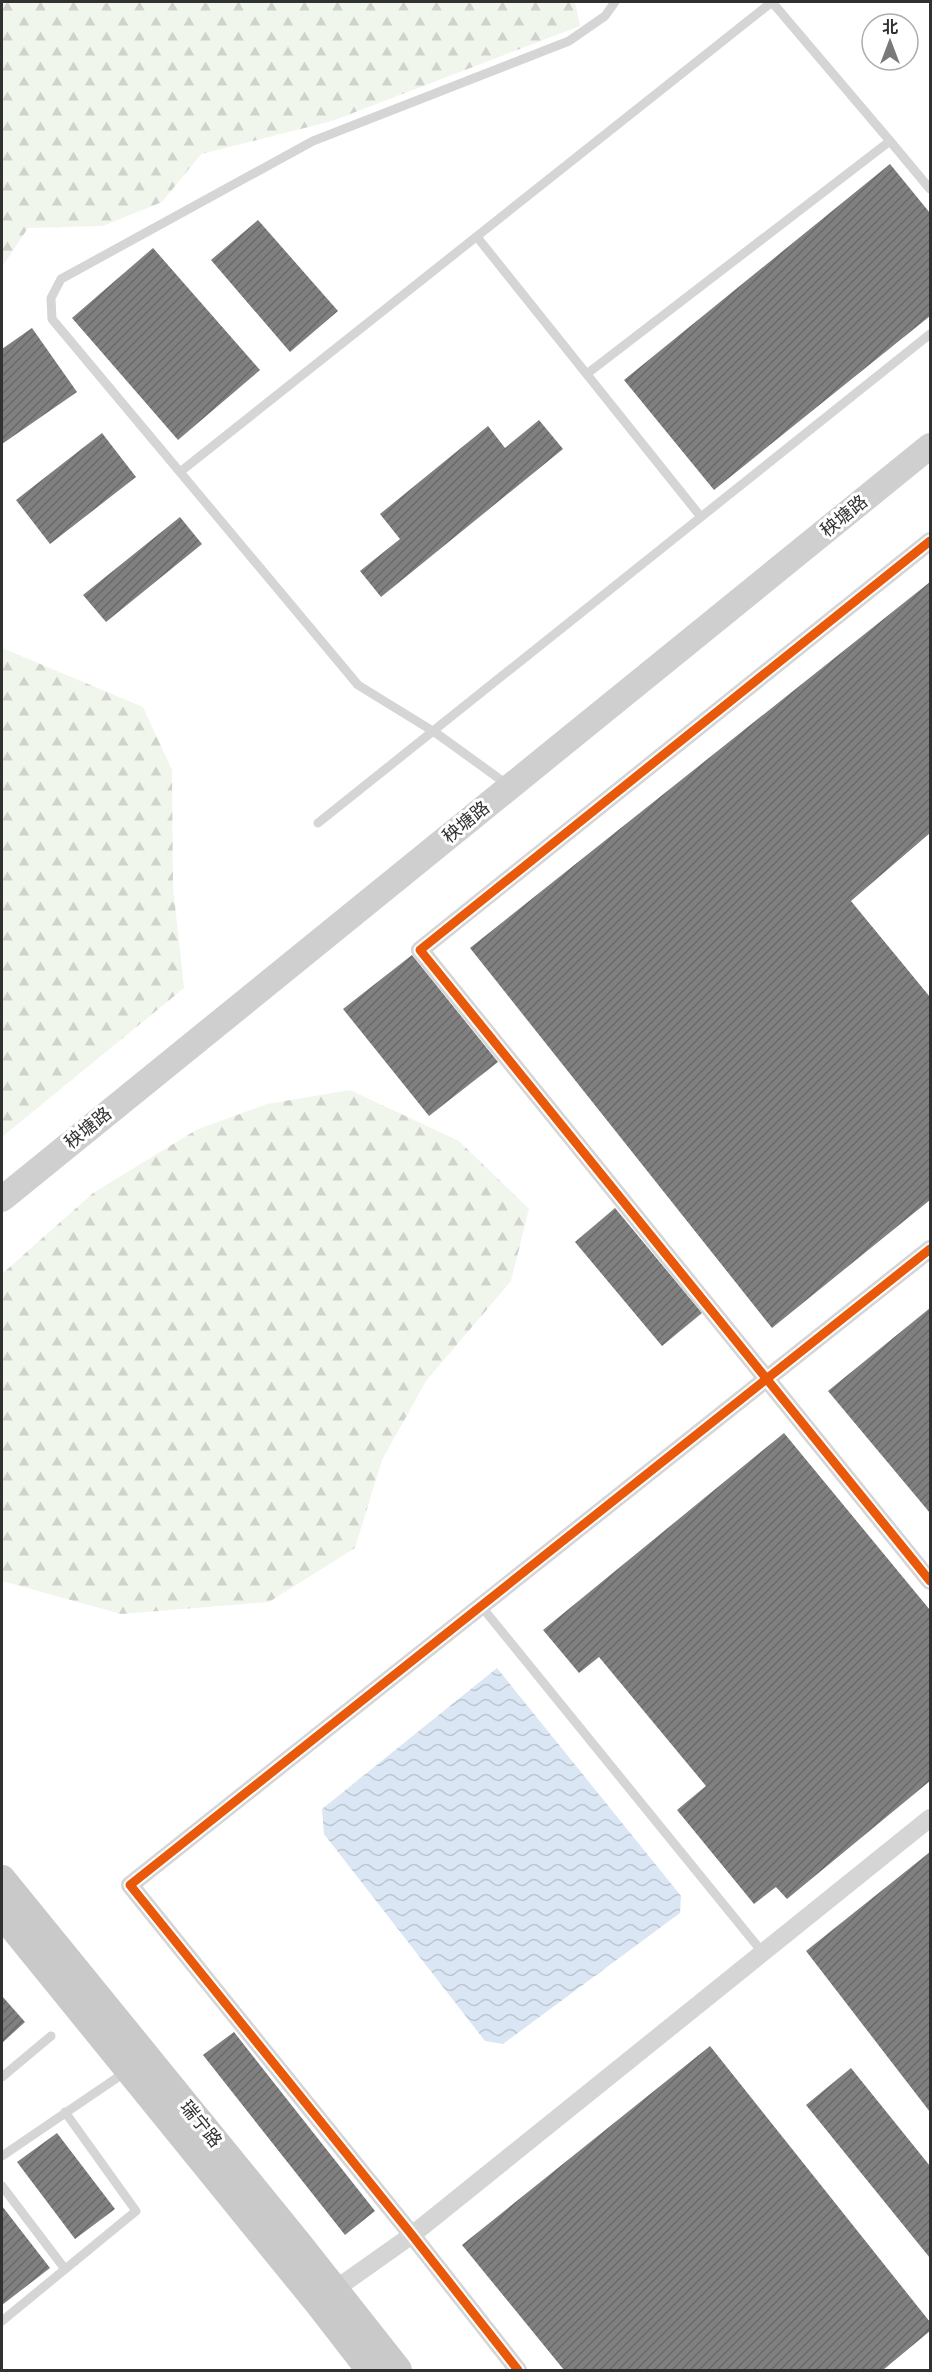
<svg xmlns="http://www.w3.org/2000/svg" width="932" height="2372" font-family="'Archivo Narrow','Noto Sans SC',sans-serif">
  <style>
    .forest { fill: url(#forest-firs) }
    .water { fill: url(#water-waves) }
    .building { fill: url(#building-hatch) }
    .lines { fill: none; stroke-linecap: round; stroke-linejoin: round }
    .service { stroke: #d5d5d5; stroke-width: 9 }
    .minor { stroke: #d5d5d5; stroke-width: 18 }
    .secondary { stroke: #cfcfcf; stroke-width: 26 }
    .primary { stroke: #c9c9c9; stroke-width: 28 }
    .cycleway-casing { stroke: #fff; stroke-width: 13 }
    .cycleway { stroke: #e8590c; stroke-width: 9 }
    .labels { text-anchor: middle; stroke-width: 6; stroke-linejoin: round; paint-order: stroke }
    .street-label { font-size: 18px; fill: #313131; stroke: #fff }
  </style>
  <defs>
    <pattern id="forest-firs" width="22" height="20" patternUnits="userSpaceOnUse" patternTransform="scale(1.5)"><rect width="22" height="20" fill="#f1f6ed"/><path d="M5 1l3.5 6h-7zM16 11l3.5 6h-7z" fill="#cfd3cc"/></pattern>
    <pattern id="water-waves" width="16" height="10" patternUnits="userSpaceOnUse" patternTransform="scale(1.5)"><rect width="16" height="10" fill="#dae6f4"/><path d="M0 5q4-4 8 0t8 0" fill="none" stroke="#bcc6d2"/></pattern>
    <pattern id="building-hatch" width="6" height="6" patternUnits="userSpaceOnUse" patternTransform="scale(1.5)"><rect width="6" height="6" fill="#808080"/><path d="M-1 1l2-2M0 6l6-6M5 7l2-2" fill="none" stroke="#696969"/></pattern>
  </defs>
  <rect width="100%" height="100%" fill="#fff"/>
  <path class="forest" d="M2 2H575L580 26 332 121 201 154 162 202 103 226 28 228 2 267Z
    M2 648 143 707 172 770 173 887 184 988 2 1137Z
    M350 1090 459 1141 529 1209 511 1281 426 1381 382 1460 355 1548 269 1602 121 1614 2 1581V1274L93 1193 196 1130 267 1104Z"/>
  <path class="water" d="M497 1668 681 1896 680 1913 503 2044 485 2041 324 1834 322 1809Z"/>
  <path class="building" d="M890 164 930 213V316L714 490 624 380Z
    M258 220 338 311 290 352 211 260Z
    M153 248 260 370 178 440 72 318Z
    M32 328 77 392 2 444V349Z
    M539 420 563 449 381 597 360 571 400 539 380 514 488 426 505 448Z
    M102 433 136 477 50 544 16 500Z
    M180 517 202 544 106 622 83 595Z
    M930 582V833L851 901 930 997V1200L772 1328 470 948Z
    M412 955 498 1062 429 1116 343 1009Z
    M615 1208 702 1313 662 1346 575 1242Z
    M930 1308V1513L828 1391Z
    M784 1433 930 1610V1781L787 1899 776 1887 754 1904 677 1810 706 1786 599 1657 579 1673 543 1630Z
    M930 1852V2112L806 1951Z
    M2 1996 25 2022 2 2043Z
    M234 2032 375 2211 345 2235 203 2055Z
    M710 2046 930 2322V2331L883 2370H564L462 2245Z
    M851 2068 930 2166V2258L806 2105Z
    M57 2133 115 2209 75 2239 17 2162Z
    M2 2206 50 2268 2 2305Z"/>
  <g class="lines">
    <path class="service" d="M890 141 930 189
      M477 237 701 517
      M588 373 890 141 772 2
      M180 472 772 2
      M508 785 436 733 358 685 52 319 51 298 61 279 313 141 569 41 605 16 615 2
      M318 823 930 334
      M481 1606 763 1953
      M2 2077 51 2036
      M2 2156 127 2071
      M2 2186 65 2269
      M2 2321 136 2211 65 2112"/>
    <path class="minor" d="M930 541 420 950 930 1581
      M327 2295 412 2235 930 1818
      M518 2370 412 2235 130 1885 930 1249"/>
    <path class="secondary" d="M2 1199 930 446"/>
    <path class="primary" d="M2 1879 298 2243 398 2370
      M2 1914 318 2303 370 2370"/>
    <g class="cycleway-casing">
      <path id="cycleway" d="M930 541 420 950 930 1581
        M518 2370 412 2235 130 1885 930 1249"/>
    </g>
    <use href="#cycleway" class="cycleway"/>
  </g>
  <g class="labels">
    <g class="street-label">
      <text transform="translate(844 516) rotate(-39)" y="6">秧塘路</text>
      <text transform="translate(466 822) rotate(-39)" y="6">秧塘路</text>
      <text transform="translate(88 1128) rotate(-39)" y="6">秧塘路</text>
      <text transform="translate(201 2124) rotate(51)" y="6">瑞宁路</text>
    </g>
  </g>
  <rect width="932" height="2372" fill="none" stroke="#313131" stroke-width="6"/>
  <g transform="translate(890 42)"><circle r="28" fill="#ffffff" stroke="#adadad" stroke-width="1.5"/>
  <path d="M0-4.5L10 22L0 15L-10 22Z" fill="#797979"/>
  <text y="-9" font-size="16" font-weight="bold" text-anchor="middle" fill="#313131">北</text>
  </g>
</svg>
